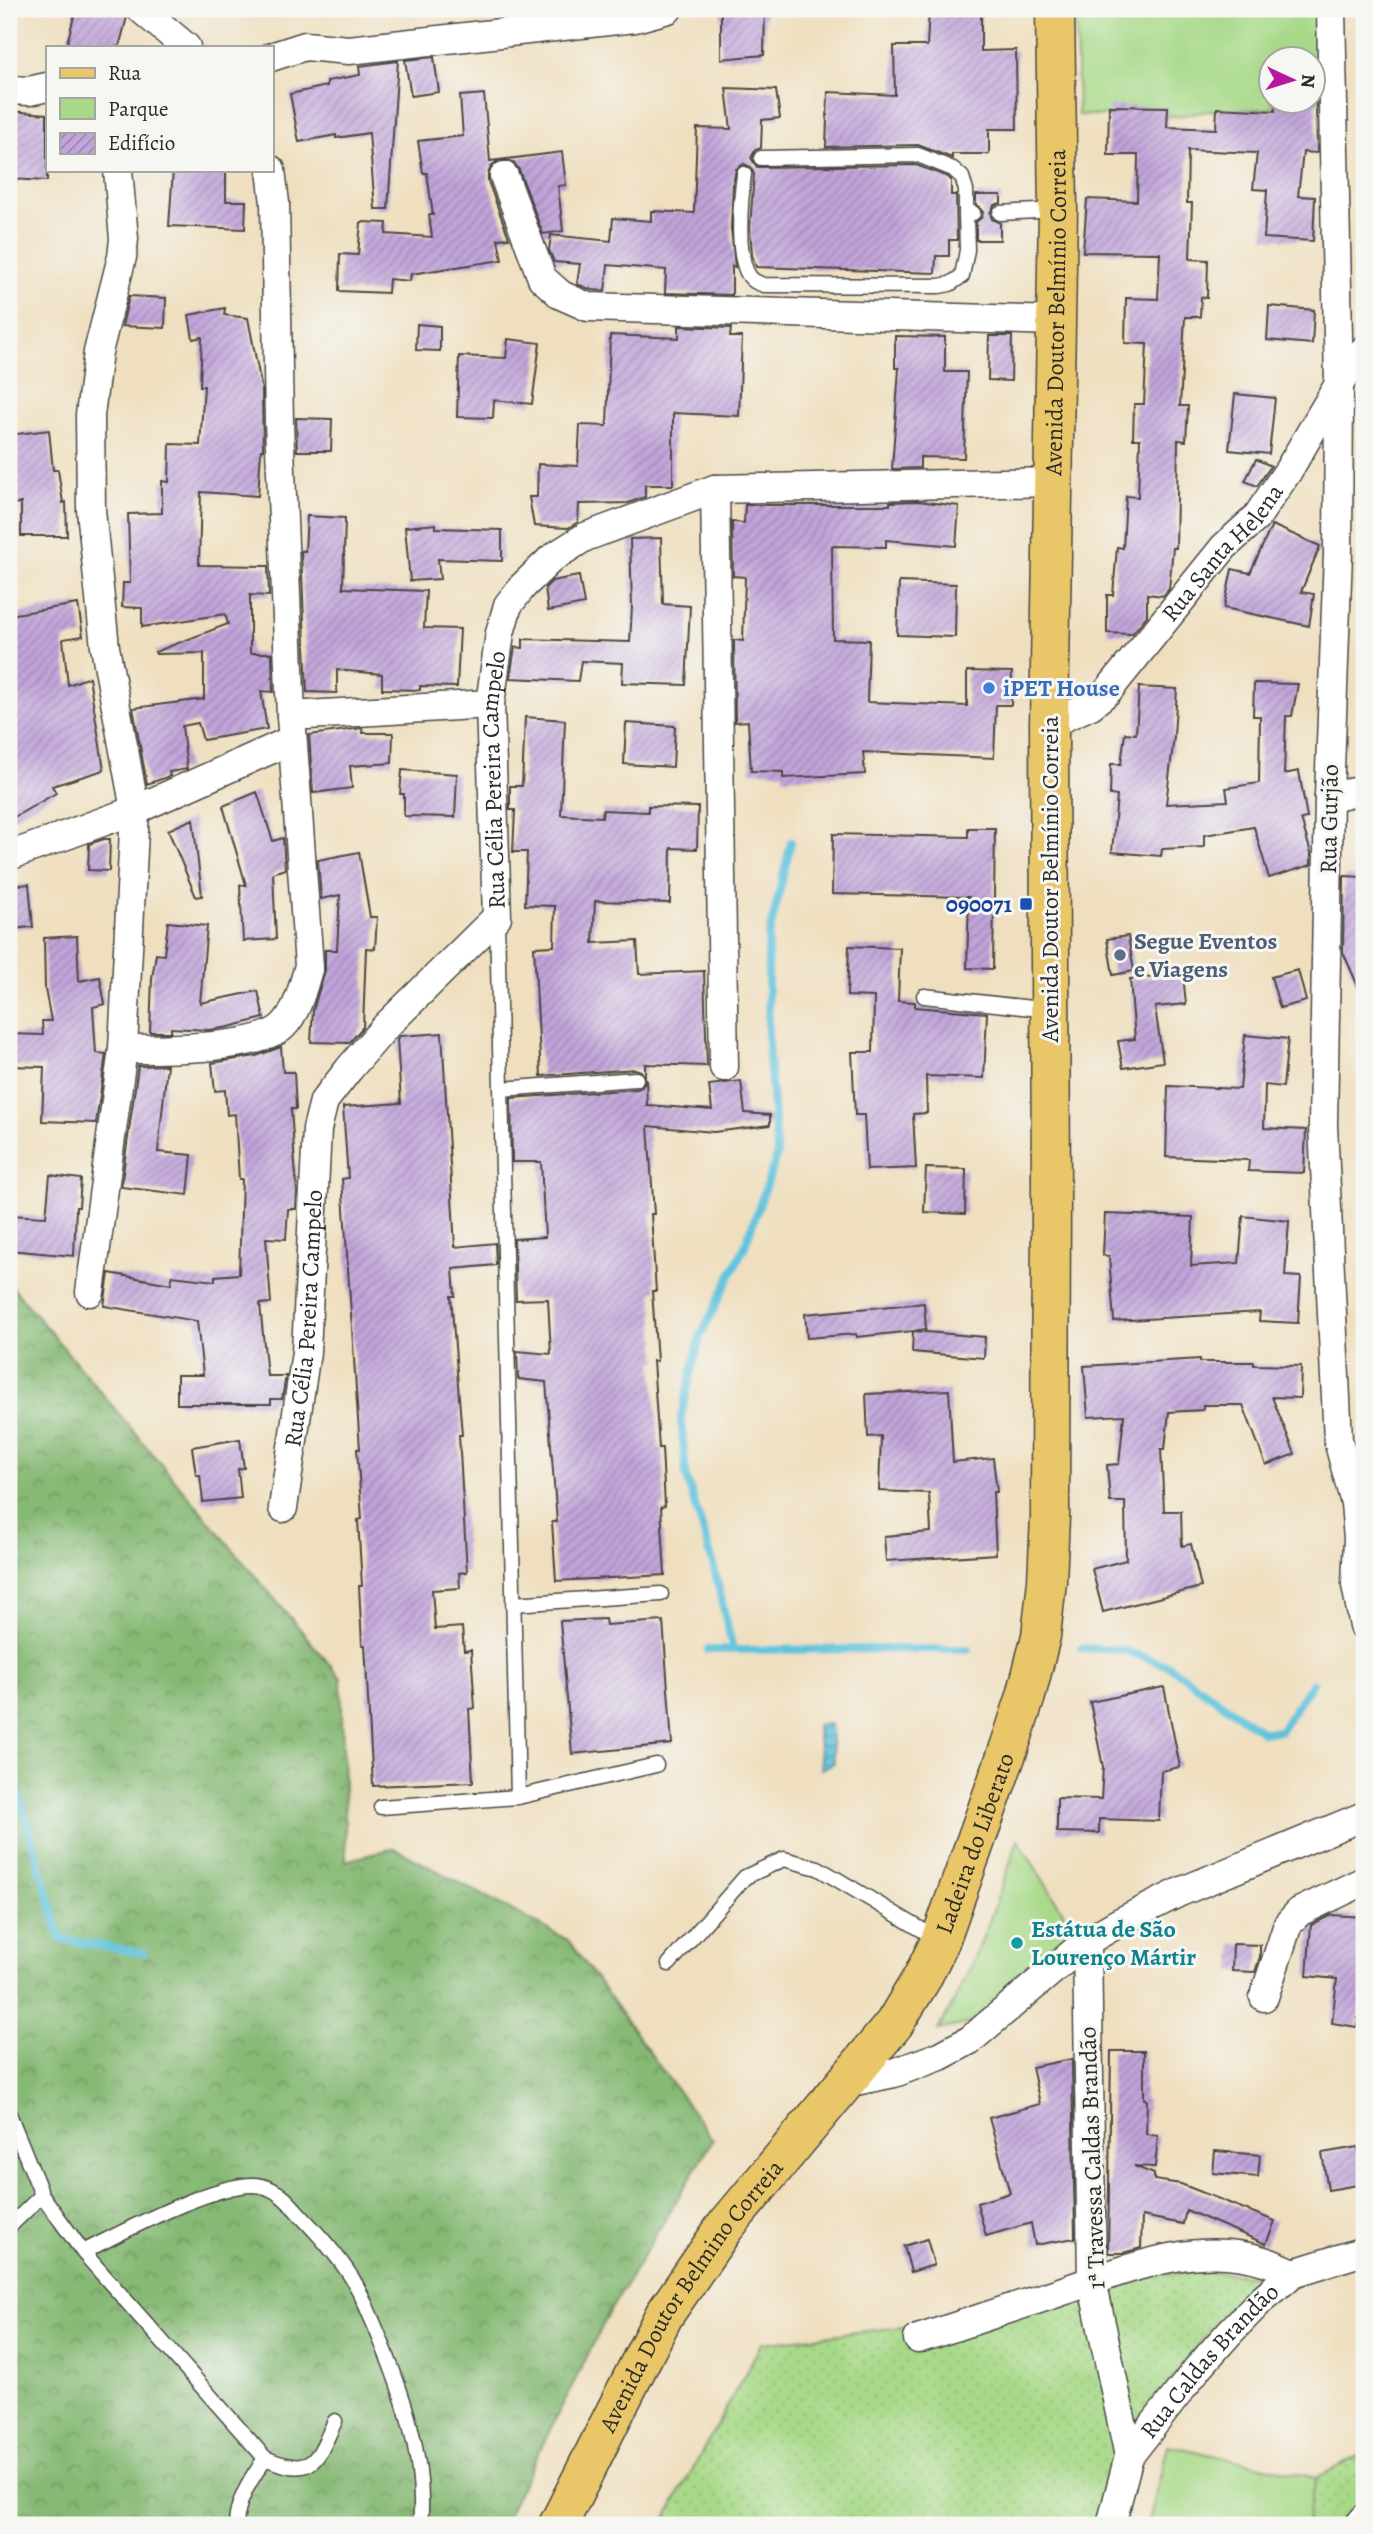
<svg xmlns="http://www.w3.org/2000/svg" width="1373" height="2534" font-family="Alegreya,serif">
  <style>
    .grass { fill: url(#grass-dots); stroke: #6a825a; stroke-width: 2 }
    .forest { fill: url(#forest-crowns); stroke: #587250; stroke-width: 2 }
    .park { fill: #a8d988; stroke: #6a825a; stroke-width: 2 }
    .water { fill: url(#water-rules); stroke: #457784; stroke-width: 2 }
    .lines { fill: none; stroke-linecap: round; stroke-linejoin: round }
    .stream { stroke: #5fc3dd; stroke-width: 8 }
    .building { fill: url(#building-hatch) }
    .service-casing { stroke: #484641; stroke-width: 17 }
    .minor-casing { stroke: #484641; stroke-width: 31 }
    .primary-casing { stroke: #484641; stroke-width: 41 }
    .service { stroke: #fff; stroke-width: 14 }
    .minor { stroke: #fff; stroke-width: 28 }
    .primary { stroke: #e9c769; stroke-width: 38 }
    .shop-dot { fill: #3f7fe0; stroke: #f6f6f2; stroke-width: 2.5 }
    .transit-dot { fill: #1a4fb4; stroke: #f6f6f2; stroke-width: 2.5 }
    .service-dot { fill: #5c6f8a; stroke: #f6f6f2; stroke-width: 2.5 }
    .culture-dot { fill: #0f9aa8; stroke: #f6f6f2; stroke-width: 2.5 }
    .labels { text-anchor: middle; stroke-width: 6; stroke-linejoin: round; paint-order: stroke }
    .street-label { font-size: 24px; fill: #2b2b2b; stroke: #f6f6f2 }
    .shop-label { font-size: 24px; font-weight: bold; fill: #366cbe; stroke: #f6f6f2; text-anchor: start }
    .transit-label { font-size: 24px; font-weight: bold; fill: #164399; stroke: #f6f6f2; text-anchor: end }
    .service-label { font-size: 24px; font-weight: bold; fill: #4e5e75; stroke: #f6f6f2; text-anchor: start }
    .culture-label { font-size: 24px; font-weight: bold; fill: #0d838f; stroke: #f6f6f2; text-anchor: start }
  </style>
  <defs>
    <pattern id="grass-dots" width="8" height="8" patternUnits="userSpaceOnUse" patternTransform="scale(1.75)"><rect width="8" height="8" fill="#a8d988"/><path d="M2 2h.1M6 6h.1" fill="none" stroke="#91ba76" stroke-width="1.8" stroke-linecap="round"/></pattern>
    <pattern id="forest-crowns" width="20" height="18" patternUnits="userSpaceOnUse" patternTransform="scale(1.75)"><rect width="20" height="18" fill="#86b974"/><path d="M2 6a3 3 0 1 1 6 0M12 15a3 3 0 1 1 6 0" fill="none" stroke="#6e975f"/></pattern>
    <pattern id="water-rules" width="6" height="5" patternUnits="userSpaceOnUse" patternTransform="scale(1.75)"><rect width="6" height="5" fill="#5fc3dd"/><path d="M0 2.5h6" fill="none" stroke="#4f9fb3"/></pattern>
    <pattern id="building-hatch" width="6" height="6" patternUnits="userSpaceOnUse" patternTransform="scale(1.75)"><rect width="6" height="6" fill="#c1a4da"/><path d="M-1 1l2-2M0 6l6-6M5 7l2-2" fill="none" stroke="#9d86b1"/></pattern>
  </defs>
  <rect width="100%" height="100%" fill="#f6f6f2"/>
  <filter id="ink" filterUnits="userSpaceOnUse"><feTurbulence type="fractalNoise" baseFrequency=".0143" numOctaves="2"/><feDisplacementMap in="SourceGraphic" scale="14" xChannelSelector="R" yChannelSelector="G"/><feConvolveMatrix kernelMatrix="1 2 1 2 8 2 1 2 1" color-interpolation-filters="sRGB"/></filter>
  <filter id="wash" filterUnits="userSpaceOnUse"><feTurbulence type="fractalNoise" baseFrequency=".00686" numOctaves="4" result="noise"/><feDisplacementMap in="SourceGraphic" scale="28" xChannelSelector="R" yChannelSelector="G"/><feGaussianBlur stdDeviation="1.57" result="paint"/><feColorMatrix in="noise" values="0 0 0 0 0 0 0 0 0 0 0 0 0 0 0 0 0 1.4 0 .05"/><feComposite in="paint" operator="in"/></filter>
  <g filter="url(#wash)">
    <rect width="100%" height="100%" fill="#efdfbf"/>
    <path class="grass" d="M1207 2272 1265 2276 1192 2351 1132 2436 1101 2290 1153 2274Z
      M1073 2301 1082 2303 1089 2312 1120 2444 1102 2525H662L762 2343 946 2322Z
      M1364 2453V2514L1353 2525H1306L1316 2478Z"/>
    <path class="forest" d="M9 1283 341 1678 346 1861 394 1848 568 1940 713 2140 610 2311 502 2525H9Z"/>
    <path class="park" d="M1099 9H1322L1323 101H1314V60H1272V109L1214 110 1178 116 1078 115 1076 15 1099 13Z
      M1018 1840 1082 1942 970 2023 938 2030C974 1971 995 1905 1018 1840Z
      M1168 2445 1316 2478 1306 2525H1148Z"/>
    <path class="water" d="M830 1724 834 1763 821 1769 817 1725Z"/>
    <g class="lines">
      <path class="stream" d="M1082 1648 1123 1650 1169 1666 1262 1732 1280 1731 1312 1683
        M708 1650 968 1649
        M733 1650 712 1559 686 1476 681 1417 700 1337 745 1246 777 1155 768 1045V939L791 842
        M9 1761 61 1939 143 1953"/>
    </g>
    <g id="blocks">
      <path class="building" d="M76 9H125L127 17 119 47H83L67 43Z
        M721 9H765L764 55 721 59Z
        M929 9H981V51L1016 50 1017 129H989V154H952V158L918 145 826 147 828 92 895 95 894 46H927Z
        M434 57 439 92 411 96 405 60Z
        M398 61 388 209H375L369 133 336 138V135L299 142 290 94 327 86V81L360 75 359 66Z
        M726 88 776 90 780 118 762 120 761 148 755 150 751 158 757 167 916 165 948 177 951 180V195H956L957 240H949V256H936L935 273 756 267 752 255 750 227 754 174 750 167 744 164 736 169 733 184 731 228 735 267 732 266V295L665 293 666 270 608 265 605 291 592 290 577 284 580 264 554 262 549 250 551 235 611 241 613 218 651 221V211L694 213 697 128 731 129Z
        M484 94 490 161 499 160 491 166 488 174V181L509 238 498 239 502 260 411 274 410 281 389 279 388 293 339 291 340 254 358 255 361 222 387 223 386 234 432 237 429 215H433L427 173H423L418 141 463 136 460 96Z
        M1276 102H1316L1317 153 1303 152 1298 196 1315 197 1313 241 1264 238 1267 190 1253 189 1257 153 1188 150 1187 203H1192L1190 259 1208 260 1207 298 1201 297 1200 317H1185L1180 406H1188L1186 441 1178 440 1176 548H1173L1169 589 1163 596 1147 594V616L1132 634 1107 633V595H1113L1117 547 1123 548 1126 496 1138 497 1140 439H1133L1134 404H1144L1147 344 1125 343 1126 298 1158 299 1160 253 1083 252 1087 199 1137 201 1138 155H1108L1109 106 1168 107 1167 127 1216 129 1217 108 1275 111Z
        M9 111 47 114V181L9 179Z
        M562 152 566 185 558 186 563 231 543 234 519 170 514 163 507 160H499Z
        M173 170H226V201H246L245 229 169 226Z
        M976 195H1001V203L994 205 990 213 992 219 1000 223V240H976V222L982 217 983 212 976 204Z
        M129 296 166 298 165 328 122 326Z
        M1269 306 1314 310 1312 344 1267 340Z
        M225 308 224 315 248 318 262 390 263 450H261L258 496 201 492 199 565 268 566 269 596 250 595V653H272L273 692 261 691 267 729 203 740 198 723 182 726 187 769 169 772 170 776 147 784 133 708 204 699V653L156 654 155 652 228 624 225 614 142 627V608L122 607 123 583H130L128 514 162 513V481L169 482 170 444 200 445 204 386H200L202 337 193 339 189 315Z
        M417 324 440 326V351L416 350Z
        M679 326 731 328 730 337H742L739 416 673 413V485H645V497L628 503 579 504 578 522 568 528 534 526 529 497H537L538 464 578 466 580 425 607 426 610 335 679 338Z
        M895 336 945 337V372H967L964 458 920 457V468L892 469 899 368H895Z
        M989 336H1012L1011 381 988 380Z
        M508 339 540 343 532 404 494 400 493 418 457 417 459 356 506 358Z
        M1235 394 1275 398 1269 454 1229 450Z
        M296 418 332 419 331 451H297Z
        M49 430 53 470H58L63 503 66 502 67 536H21V503L11 504 9 488V435Z
        M1256 459 1271 466 1257 486 1245 481Z
        M918 501 959 506 956 546 886 540V547L832 546 833 639 869 640 867 702 967 706V671L1012 672 1011 705H996L994 758 863 752 865 774 783 778V772L751 771 748 721 735 722 734 640 743 641 745 577 733 576 732 522 744 523 745 505H890V502Z
        M307 516 345 518 343 588 426 591 424 628 460 629 457 687 420 686V690L382 689V674L337 670V693L307 692 301 551H305Z
        M436 524V528L502 530V561L438 559 440 579 410 581 405 527Z
        M1272 525 1320 546 1301 592 1314 594 1309 626 1224 608 1232 569 1250 573Z
        M661 538 663 604 690 606 686 685 622 683 623 663 581 661 578 681 510 678 515 647 523 648V639L630 642 632 606 630 539Z
        M579 576 584 604 548 611 545 588 552 581Z
        M899 582 956 584 955 637 897 635Z
        M78 604 83 636 63 639 68 685 89 677 104 770 52 786 56 793 9 820V615Z
        M1254 683 1298 684 1292 716H1286L1284 774 1299 771 1307 818 1301 819 1311 853V865L1269 878 1254 827 1204 835V847L1162 849 1161 856 1112 852 1117 796 1110 795 1111 764H1121L1125 733 1136 734 1139 687 1177 689 1174 736 1166 804 1228 801 1226 788 1259 783 1260 716H1253Z
        M525 717 565 720 561 815 602 817 603 810 648 812V806L698 807 697 849 671 848 670 903 595 901 593 943 637 941 639 974 704 971 707 1066 645 1064V1078L641 1071 635 1069 541 1076 534 947 554 946 555 906 525 905 527 852H513L515 810H510V786H522Z
        M626 723 675 726 673 767 624 764Z
        M362 728 363 733H393L392 763 350 766 352 788 313 793 309 735Z
        M402 770 457 774 455 817 404 816V794H400Z
        M257 792 273 841 283 838 285 869 273 873 276 939 243 941 240 885H246L223 806Z
        M193 819 202 896 196 897 168 830Z
        M968 828H995L993 969 967 968 969 897 832 894 833 834 968 837Z
        M104 839H110L109 871 88 870 89 844Z
        M359 852 370 917H377L375 949 366 948 363 1027 349 1043 311 1042 313 1010 325 970V950H337L340 895 321 899 318 860Z
        M1344 876 1364 877V1000L1343 952Z
        M29 884 33 927 9 929V886Z
        M168 922 207 926 200 1003 258 991 264 1018 229 1027 209 1030 171 1028V1032H150L152 978 156 954 164 955Z
        M77 936 79 981 100 977 105 1004 93 1007 96 1053 106 1054 96 1123 42 1121 44 1067 9 1066V1034L43 1035 42 1021H51L45 989 44 938Z
        M1128 936 1134 971 1113 975 1107 939Z
        M849 946 900 948 898 1001 915 1002V1007L987 1013 984 1078 926 1076 927 1113 913 1114 916 1168 867 1170 864 1115H855L852 1052H873L874 997 847 996Z
        M1298 970 1306 1001 1280 1008 1271 977Z
        M1183 975 1186 1004 1155 1007 1163 1062 1123 1068 1118 1041 1135 1039 1130 979Z
        M442 1033 455 1247 495 1243 496 1265 453 1269 455 1296H451L462 1435H459L467 1572 459 1573 460 1588 432 1590 435 1629 462 1627 464 1651 471 1650 475 1708 469 1709 473 1782 373 1786 365 1645H362L359 1586H362L358 1520 362 1519 357 1449H360L342 1179 348 1178 343 1107 401 1103 397 1039 400 1036Z
        M1245 1035 1288 1039 1283 1087 1265 1085 1264 1128 1306 1130 1304 1173 1248 1171 1249 1160 1166 1157 1168 1086 1240 1089Z
        M281 1047 283 1072H294L296 1109H291L297 1192 296 1209H288L286 1239 266 1238 271 1303 260 1304 267 1376H286L282 1399H271V1404H177V1375H203L197 1321 104 1306 109 1273 171 1284 172 1276 215 1281V1276L239 1274 242 1179H239L235 1114 227 1115 225 1090 215 1091 212 1063 256 1056Z
        M167 1065 158 1152 192 1155 188 1195 121 1187 138 1066Z
        M646 1079 647 1105 712 1110 709 1085 741 1081 745 1113 770 1115V1125L714 1132 648 1126 654 1214H651L656 1291H652L657 1361H653L659 1448H662L665 1506 661 1507 665 1575 556 1581 552 1522H557L546 1382 518 1379 517 1351 551 1354 548 1299 516 1300 514 1239 545 1237 541 1162H512L511 1098 637 1089 642 1087Z
        M926 1168 966 1169 965 1214 924 1212Z
        M50 1175 81 1179 79 1207H76L74 1256 9 1250V1215L46 1217Z
        M1105 1214 1193 1217 1191 1266 1239 1263 1243 1216 1289 1221 1285 1276 1301 1277 1298 1323 1259 1321 1260 1312 1114 1321 1109 1256 1103 1255Z
        M924 1303 926 1329 914 1331 985 1337 984 1358 912 1352 913 1331 857 1337 856 1334 807 1338 805 1314Z
        M1200 1359V1362H1254V1365L1301 1366 1300 1398 1272 1397 1295 1454 1266 1465 1243 1405H1203V1410L1169 1412 1165 1449H1161L1164 1511H1181L1182 1546 1191 1544 1201 1587 1103 1612 1092 1569 1126 1560 1125 1502H1110L1107 1465 1119 1464 1124 1415 1088 1417 1084 1366Z
        M949 1390 953 1462 993 1458 997 1492H993L996 1554 886 1561 884 1536 931 1532 929 1493 879 1491 881 1436 868 1437 866 1394Z
        M240 1439 244 1468 238 1469 241 1498 203 1502 200 1475H196L192 1447Z
        M605 1619 606 1625 663 1621 672 1744 572 1754 560 1621Z
        M1164 1687 1180 1767 1161 1771 1159 1821 1099 1819V1833L1057 1832V1798L1101 1799 1103 1767 1090 1702Z
        M1331 1915 1364 1917V2004L1360 2003 1357 2027 1332 2023 1337 1979 1307 1976 1311 1925Z
        M1233 1944 1260 1945V1957L1255 1972 1232 1971Z
        M1111 2051H1144V2099L1147 2100 1146 2134 1158 2136 1155 2167 1134 2166 1154 2174V2180L1181 2184 1275 2221 1266 2244 1186 2210 1183 2224 1142 2216 1141 2248 1123 2253H1108Z
        M1072 2059 1075 2238 1035 2245 1031 2223 986 2236 977 2203 1010 2193 989 2118 1040 2104 1032 2067Z
        M1358 2147 1364 2184 1328 2190 1322 2153Z
        M1215 2151 1260 2155 1258 2177 1213 2173Z
        M927 2239 934 2265 911 2272 904 2246Z"/>
    </g>
  </g>
  <g filter="url(#ink)">
    <use href="#blocks" fill-opacity="0" stroke="#484641" stroke-width="2"/>
    <g class="lines">
      <g class="service-casing">
        <path id="service" d="M761 158 918 155 953 169 962 177 966 190V214L973 213
          M744 174C741 198 735 258 750 277 754 282 758 283 764 285L939 286 950 284 962 276 967 250 966 214
          M1000 213 1057 210
          M497 920 518 1797
          M924 996 1049 1010
          M501 1089 636 1079
          M513 1604 661 1594
          M381 1807 518 1797 656 1765
          M669 1964 745 1877 784 1859 818 1868 939 1940
          M9 2114 42 2195
          M9 2227 42 2195 83 2252C119 2234 224 2177 262 2186 280 2190 291 2205 303 2218 322 2238 343 2261 356 2285 363 2297 368 2311 374 2324 400 2385 427 2458 420 2525
          M83 2252 265 2458C313 2478 316 2462 335 2421
          M236 2525C237 2499 251 2480 265 2458"/>
      </g>
      <g class="minor-casing">
        <g id="minor">
          <path d="M141 9 186 47"/>
          <path d="M1331 9 1339 384 1338 553 1329 797 1323 1125 1338 1440 1355 1503 1358 1539 1356 1585 1364 1626"/>
          <path d="M271 57 305 46 349 50 635 18 668 9"/>
          <path d="M9 90 29 91 47 87"/>
          <path d="M118 170 124 239 122 257 98 352 90 415 91 510 105 647 135 810 123 1049"/>
          <path d="M504 176 542 278 561 295 588 307 1057 321"/>
          <path d="M715 489 724 1067"/>
          <path d="M291 716 490 704"/>
          <path id="s1" d="M1049 724 1091 705 1107 692 1224 547 1256 518 1288 471 1339 384 1364 350"/>
          <path d="M1329 797 1364 790"/>
          <path d="M9 856 135 810 292 740"/>
          <path d="M90 1292 123 1049C158 1049 259 1050 283 1026 298 1011 303 986 309 966L291 716 279 423 275 203 271 170"/>
          <path id="s2" d="M283 1508 306 1352 317 1129 324 1101 349 1069 386 1026 497 917 490 704 500 633 508 605 523 586 552 558 585 537 715 489 1054 482"/>
          <path d="M1087 1941 1092 2281 1129 2456"/>
          <path d="M1264 1997 1288 1924 1299 1912 1364 1881"/>
          <path d="M846 2083 894 2073 940 2056 970 2040 1087 1941 1120 1922 1180 1892 1364 1816"/>
          <path d="M918 2339C965 2323 1013 2308 1060 2292 1125 2270 1195 2239 1264 2261 1274 2264 1284 2269 1293 2273"/>
          <path id="s3" d="M1111 2525 1129 2456 1198 2368 1230 2332 1262 2299 1293 2273 1364 2251"/>
          <path d="M1359 2525 1364 2519"/>
        </g>
      </g>
      <g class="primary-casing">
        <g id="primary">
          <path id="s4" d="M558 2525 664 2315 724 2228 894 2024 922 1978 940 1941 1010 1745 1026 1696 1041 1636 1047 1581 1050 1517 1051 1191 1049 724 1058 210 1055 9"/>
        </g>
      </g>
      <use href="#service" class="service"/>
      <use href="#minor" class="minor"/>
      <use href="#primary" class="primary"/>
    </g>
  </g>
  <circle class="shop-dot" cx="989" cy="688" r="7"/>
  <rect class="transit-dot" x="1019" y="897" width="14" height="14" rx="3.5"/>
  <circle class="service-dot" cx="1120" cy="955" r="7"/>
  <circle class="culture-dot" cx="1017" cy="1943" r="7"/>
  <g class="labels">
    <g class="street-label">
      <text dy="8" stroke="none"><textPath href="#s4" startOffset="2347">Avenida Doutor Belmínio Correia</textPath></text>
      <text dy="8" stroke="none"><textPath href="#s1" startOffset="248">Rua Santa Helena</textPath></text>
      <text dy="8" stroke="none"><textPath href="#s2" startOffset="800">Rua Célia Pereira Campelo</textPath></text>
      <text transform="translate(1329 819) rotate(-89)" y="8">Rua Gurjão</text>
      <text transform="translate(1050 879) rotate(-90)" y="8">Avenida Doutor Belmínio Correia</text>
      <text dy="8" stroke="none"><textPath href="#s2" startOffset="191">Rua Célia Pereira Campelo</textPath></text>
      <text dy="8" stroke="none"><textPath href="#s4" startOffset="805">Ladeira do Liberato</textPath></text>
      <text transform="translate(1092 2158) rotate(-92)" y="8">1ª Travessa Caldas Brandão</text>
      <text dy="8" stroke="none"><textPath href="#s4" startOffset="266">Avenida Doutor Belmino Correia</textPath></text>
      <text dy="8" stroke="none"><textPath href="#s3" startOffset="196">Rua Caldas Brandão</textPath></text>
    </g>
    <g class="shop-label">
      <text x="1003" y="696">iPET House</text>
    </g>
    <g class="transit-label">
      <text x="1012" y="912">090071</text>
    </g>
    <g class="service-label">
      <text x="1134" y="949">Segue Eventos<tspan x="1134" dy="28">e Viagens</tspan></text>
    </g>
    <g class="culture-label">
      <text x="1031" y="1937">Estátua de São<tspan x="1031" dy="28">Lourenço Mártir</tspan></text>
    </g>
  </g>
  <rect width="1373" height="2534" fill="none" stroke="#f6f6f2" stroke-width="35"/>
  <rect x="46" y="46" width="228" height="126" fill="#f6f6f2" stroke="#a5a5a2" stroke-width="2"/>
  <rect x="60" y="68" width="35" height="10" fill="#e9c769" stroke="#a5a5a2" stroke-width="2"/>
  <text x="108" y="80" font-size="21" fill="#2b2b2b">Rua</text>
  <rect x="60" y="98" width="35" height="21" fill="#a8d988" stroke="#a5a5a2" stroke-width="2"/>
  <text x="108" y="116" font-size="21" fill="#2b2b2b">Parque</text>
  <rect x="60" y="133" width="35" height="21" fill="url(#building-hatch)" stroke="#a5a5a2" stroke-width="2"/>
  <text x="108" y="150" font-size="21" fill="#2b2b2b">Edifício</text>
  <g transform="translate(1292 80) rotate(94)"><circle r="33" fill="#f6f6f2" stroke="#a5a5a2" stroke-width="2"/>
  <path d="M0-5L12 26L0 18L-12 26Z" fill="#b5179e"/>
  <text y="-10" font-size="19" font-weight="bold" text-anchor="middle" fill="#2b2b2b">N</text>
  </g>
</svg>
